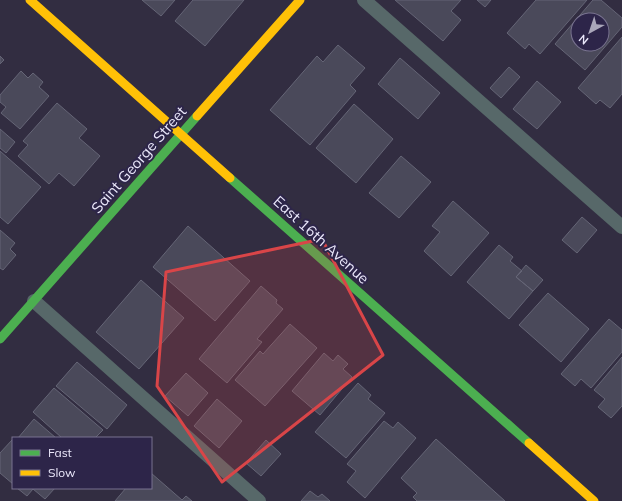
<svg xmlns="http://www.w3.org/2000/svg" width="622" height="501" font-family="Mulish,sans-serif">
  <style>
    .building { fill: #4a495a; stroke: #656576; fill-rule: evenodd }
    .lines { fill: none; stroke-linecap: round; stroke-linejoin: round }
    .lane { stroke: #576869; stroke-width: 14 }
    .fast { stroke: #4caf50; stroke-width: 9 }
    .slow { stroke: #ffc107; stroke-width: 9 }
    .marked { fill: #d94548; fill-opacity: 0.2; stroke: #d94548; stroke-width: 3; stroke-linejoin: round }
    .labels { text-anchor: middle; stroke-width: 4; stroke-linejoin: round; paint-order: stroke }
    .street-label { font-size: 15px; fill: #ebe8fb; stroke: #2d2549 }
  </style>
  <rect width="100%" height="100%" fill="#322d41"/>
  <path class="building" d="M142 0H175L161 16Z
    M193 0H244L205 46 175 21Z
    M395 0H461L451 11 461 20 443 41Z
    M477 0H491L485 7Z
    M536 0H587L540 54 529 44 525 49 507 33Z
    M593 0H601L622 18V27L585 70 555 44ZM578 20H602V44H578Z
    M622 37V94L610 108 600 100 596 104 578 88Z
    M338 45 365 68 350 85 356 91 310 145 270 110 317 56 323 62Z
    M0 56 4 60 0 64Z
    M400 58 440 93 418 119 378 84Z
    M509 67 520 77 501 98 490 88Z
    M21 71 28 78 33 73 43 82 39 87 49 96 20 129 1 113 6 107 0 102V95Z
    M537 81 561 102 537 129 513 109Z
    M57 103 87 129 79 138 100 156 74 186 59 173 49 184 18 156 28 145 23 141Z
    M354 104 393 139 356 183 316 148Z
    M0 129 15 142 6 153 0 148Z
    M0 151 41 187 8 224 0 217Z
    M401 156 431 182 399 218 369 193Z
    M453 201 489 233 451 276 424 251 440 232 432 226Z
    M582 217 597 230 577 253 562 240Z
    M188 226 250 281 215 321 153 267Z
    M0 230 15 243 10 249 16 255 3 270 0 268Z
    M499 245 513 257 510 261 522 271 516 277 533 291 509 319 467 282Z
    M526 265 543 280 533 291 516 277Z
    M141 280 184 318 139 369 96 332Z
    M261 286 277 300 276 303 283 309 257 339 262 342 227 383 199 359Z
    M548 293 589 329 561 362 519 325Z
    M609 319 622 330V352L591 388 581 379 575 386 561 374Z
    M290 324 317 348 265 406 235 380 260 351 263 354Z
    M324 353 333 361 338 355 348 364 343 369 352 377 320 415 292 391Z
    M622 357V406L611 418 598 407 605 399 594 390Z
    M77 362 127 405 107 429 56 386Z
    M186 373 208 393 188 416 165 396Z
    M358 383 371 395 368 399 385 413 346 458 315 432Z
    M54 388 103 430 95 438H62L33 412Z
    M217 399 242 421 219 448 194 426Z
    M34 419 56 438H18Z
    M384 421 393 428 398 422 416 438 365 498 347 482 356 471 347 464Z
    M436 439 505 501H417L413 497 417 493 401 478Z
    M12 440 13 441V484L0 473V453Z
    M266 440 281 454 261 476 246 463Z
    M151 473 182 500 186 496 192 501H115L126 488H151Z
    M17 488H55L45 499 33 489 27 496Z
    M310 491 318 497 322 494 330 501H301Z"/>
  <g class="lines">
    <path class="lane" d="M364 0 622 227
      M34 301 259 501"/>
    <path class="fast" d="M230 178 529 443
      M0 339 197 116"/>
    <path class="slow" d="M30 0 230 178
      M197 116 300 0
      M529 443 594 501"/>
  </g>
  <path class="marked" d="M322 239 383 355 222 482 157 386 166 272Z"/>
  <g class="labels">
    <g class="street-label">
      <text transform="translate(139 160) rotate(-49)" y="5">Saint George Street</text>
      <text transform="translate(321 240) rotate(42)" y="5">East 16th Avenue</text>
    </g>
  </g>
  <rect x="12" y="437" width="140" height="52" fill="#2d2549" stroke="#797390"/>
  <rect x="20" y="450" width="20" height="6" fill="#4caf50" stroke="#797390"/>
  <text x="48" y="457" font-size="12" fill="#ebe8fb">Fast</text>
  <rect x="20" y="470" width="20" height="6" fill="#ffc107" stroke="#797390"/>
  <text x="48" y="477" font-size="12" fill="#ebe8fb">Slow</text>
  <g transform="translate(590 32) rotate(220)"><circle r="19" fill="#2d2549" stroke="#797390"/>
  <path d="M0-3L7 15L0 10L-7 15Z" fill="#aaa7ba"/>
  <text y="-6" font-size="11" font-weight="bold" text-anchor="middle" fill="#ebe8fb">N</text>
  </g>
</svg>
